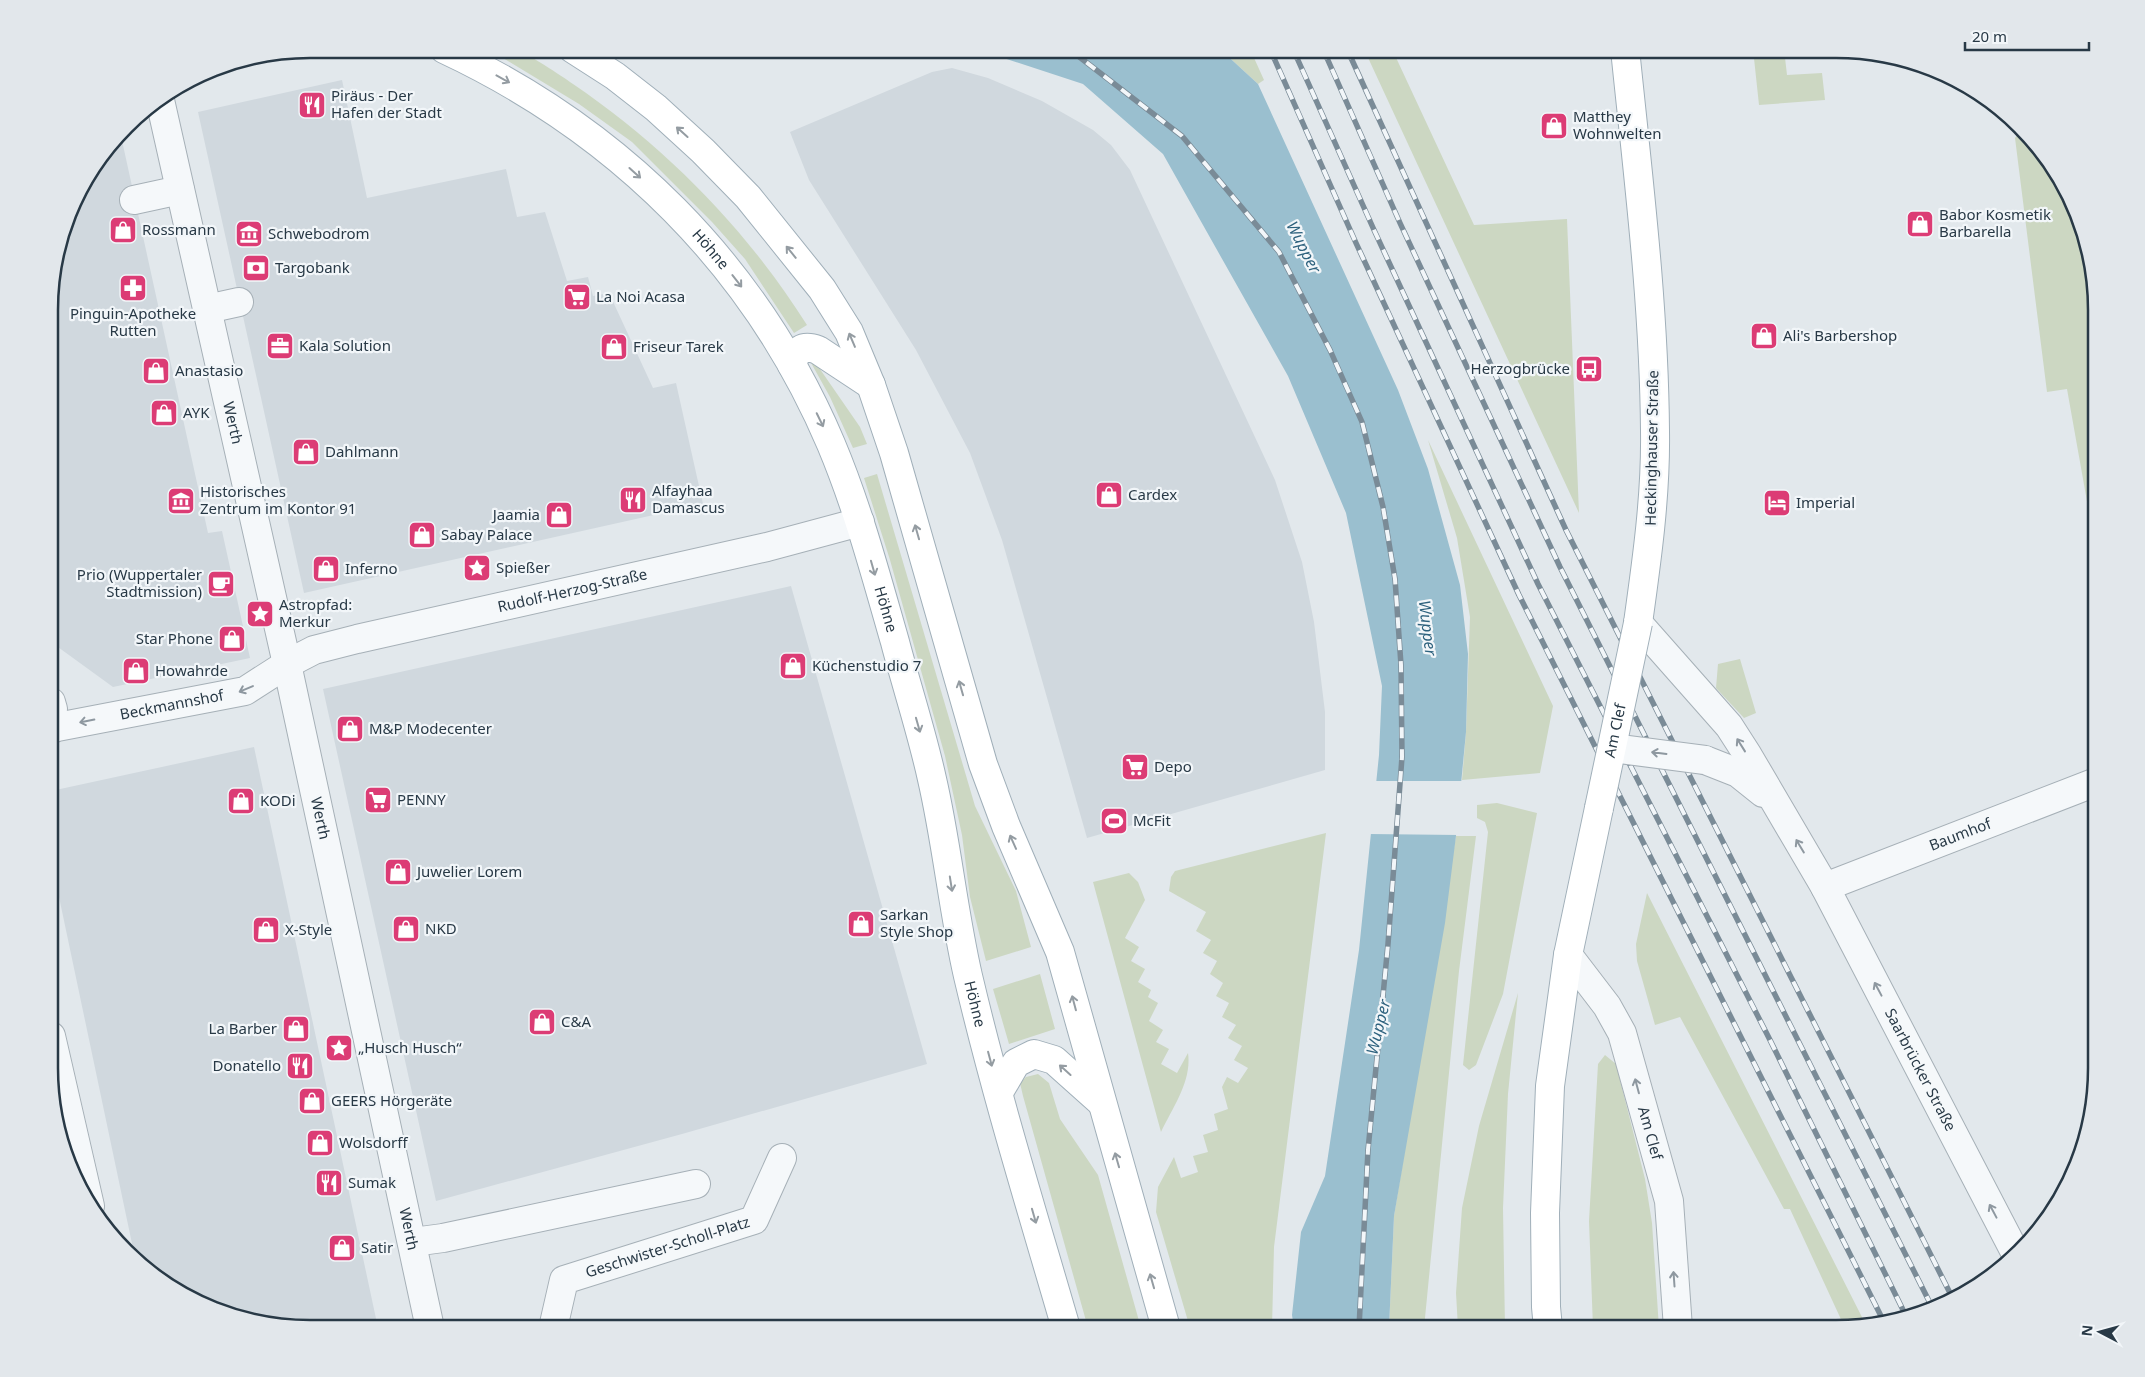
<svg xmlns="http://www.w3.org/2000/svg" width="2145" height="1377" font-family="'Noto Sans',sans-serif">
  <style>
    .built { fill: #d0d8de }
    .green { fill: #ccd7c2 }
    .water { fill: #9abfcf }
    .pier { fill: #e2e8ec }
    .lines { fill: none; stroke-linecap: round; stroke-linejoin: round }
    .minor-casing { stroke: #a6b0b7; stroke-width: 30 }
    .major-casing { stroke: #a0afb9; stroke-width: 30 }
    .minor { stroke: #f5f8fa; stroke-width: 28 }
    .major { stroke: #fff; stroke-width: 28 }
    .rail-casing { stroke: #7a8b97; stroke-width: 5.5 }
    .rail { stroke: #f2f6f9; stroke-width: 4; stroke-dasharray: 11; stroke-linecap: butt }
    .minor-bridge-casing { stroke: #a6b0b7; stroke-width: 30; stroke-linecap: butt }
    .major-bridge-casing { stroke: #a0afb9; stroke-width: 30; stroke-linecap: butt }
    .minor-bridge { stroke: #f5f8fa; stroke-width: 28 }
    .major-bridge { stroke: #fff; stroke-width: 28 }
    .oneway { stroke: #949ca2 }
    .oneway2 { stroke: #8e98a0 }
    .labels { text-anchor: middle; stroke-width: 4.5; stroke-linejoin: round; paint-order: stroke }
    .poi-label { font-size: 15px; fill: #283946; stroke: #f2f6f9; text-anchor: start }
    .street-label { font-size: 15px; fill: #283946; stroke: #f2f6f9 }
    .water-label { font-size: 16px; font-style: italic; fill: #2e627e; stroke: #f2f6f9 }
    .rim { fill: none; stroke: #283946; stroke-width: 2.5 }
  </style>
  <rect width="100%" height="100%" fill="#e2e8ec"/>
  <path class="built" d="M952 68 988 78 1042 101 1093 130 1111 145 1130 170 1275 480 1302 562 1314 622 1325 712V770L1087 838 1002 540 970 453 916 350 809 180 790 132 932 72Z
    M342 80 367 198 506 169 517 217 545 212 567 281 588 277 593 296 609 293 653 388 676 383 703 504 304 593 198 112Z
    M121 136 208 533 222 531 250 658 113 687 51 642V276L76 194Z
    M791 586 927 1064 682 1134 436 1201 323 689Z
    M254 747 378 1328H310L242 1319 165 1284 134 1253 51 859V791Z"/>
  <path class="green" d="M488 49C496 49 507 47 515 49 529 54 560 75 573 84 667 148 747 230 807 325L794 333 745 259 712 222 632 142 579 104Z
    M1220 49H1250L1264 80 1258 84Z
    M1364 49H1392L1474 225 1567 219 1579 513Z
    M1753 49H1784L1787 75 1822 73 1825 100 1759 105Z
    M2022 129 2061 180 2087 242 2096 293V552L2067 389 2047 392 2015 138Z
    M813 359 860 427 867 444 853 448 830 397 810 361Z
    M1428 440 1553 706 1540 773 1462 780 1466 732 1470 617 1457 538Z
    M877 474 975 806 1016 891 1031 947 986 961 970 897 962 835 945 756 890 560 864 478Z
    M1740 659 1756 713 1744 718 1716 688 1718 664Z
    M1497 803 1537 813 1503 994 1476 1065 1469 1070 1463 1065 1488 832 1485 822 1477 818V805Z
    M1326 833 1274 1247 1272 1328H1190L1156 1212 1158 1187 1174 1157 1181 1178 1198 1172 1193 1156 1208 1152 1203 1135 1218 1130 1214 1114 1228 1109 1222 1087 1227 1077 1238 1083 1248 1068 1234 1060 1242 1046 1228 1038 1236 1025 1222 1017 1229 1003 1216 996 1223 983 1210 974 1217 961 1203 953 1211 940 1196 931 1206 912 1169 891 1171 877 1175 871Z
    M1456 836H1476L1459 971 1424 1328H1389L1394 1216Z
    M1129 873 1138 882 1145 900 1125 938 1139 947 1131 961 1145 969 1138 982 1151 990 1148 997 1158 1003 1149 1021 1163 1030 1156 1042 1169 1049 1161 1064 1177 1073 1188 1053C1192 1081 1173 1107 1161 1132L1093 882Z
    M1647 893 1866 1325 1845 1328 1790 1209H1784L1680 1017 1655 1025 1637 961 1636 944Z
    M1040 974 1055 1029 1009 1044 993 989Z
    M1518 993 1508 1094 1503 1208 1505 1328H1458L1456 1293 1462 1208 1479 1126Z
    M1605 1055 1616 1064 1645 1179 1652 1223 1659 1328H1593L1589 1221 1598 1064Z
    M1038 1074 1049 1083 1060 1119 1098 1175 1141 1328H1088L1023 1096 1020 1083 1026 1077Z"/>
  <path class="water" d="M976 49H1220L1258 84 1398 390 1428 469 1460 585 1468 654 1466 732 1456 836 1445 923 1394 1216 1389 1328H1294L1292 1315 1301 1232 1325 1176 1359 950 1379 755 1382 686 1346 513 1288 376 1163 154 1083 84Z"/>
  <path class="pier" d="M1374 781H1465L1459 835 1369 834Z"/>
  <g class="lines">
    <g class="minor-casing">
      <g id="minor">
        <path id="s1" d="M160 100 287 664 430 1328"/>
        <path d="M134 200 180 190"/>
        <path d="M207 309 239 302"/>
        <path id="s2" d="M1638 623 1729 726 1747 754 1825 887 2016 1254"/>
        <path d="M51 702 53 709 51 730"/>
        <path id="s3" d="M52 728 245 691 287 664 314 650 357 639 767 547 860 522"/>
        <path d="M1705 760 1738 773 1763 793"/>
        <path id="s4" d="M1825 887 2096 782"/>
        <path id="s5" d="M1568 955 1607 1006 1622 1033 1669 1201 1678 1328"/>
        <path d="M51 1036 90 1206"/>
        <path d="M413 1242 443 1238 696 1184"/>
        <path id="s6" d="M553 1328 564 1280 754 1220 782 1158"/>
      </g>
    </g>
    <g class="major-casing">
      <g id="major">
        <path id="s7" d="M444 49C619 131 755 265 831 444 858 508 876 576 895 642 907 688 922 733 932 779 947 844 953 911 968 976 996 1095 1032 1211 1066 1328"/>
        <path d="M573 49 615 76 656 108 703 151 748 197 822 289 849 332 871 385 894 453 983 764 1006 826 1060 952 1166 1328"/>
        <path d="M1625 49C1638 176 1654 303 1655 431 1656 495 1647 559 1638 623"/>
        <path d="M792 365C796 350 802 344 818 350L871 385"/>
        <path d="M999 1092 1016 1063 1034 1054 1054 1060 1101 1102"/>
        <path d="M1548 1328 1546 1307 1545 1213 1550 1086 1568 955 1599 808"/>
      </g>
    </g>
    <use href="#minor" class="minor"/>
    <use href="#major" class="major"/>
    <g class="rail-casing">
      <path id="rail" d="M1069 49 1182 136 1279 252 1330 350 1362 422 1383 507 1395 579 1401 665 1402 757 1388 944 1368 1150 1359 1328
        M1270 49 1356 243 1519 595 1884 1322
        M1293 49 1374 230 1538 584 1770 1040 1907 1318
        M1323 49 1400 223 1560 567 1932 1307
        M1347 49 1566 530 1953 1299"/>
    </g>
    <use href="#rail" class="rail"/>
    <g class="minor-bridge-casing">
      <path id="minor-bridge" d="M1612 748 1705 760"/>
    </g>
    <g class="major-bridge-casing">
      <g id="major-bridge">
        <path id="s8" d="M1599 808 1638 623"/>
      </g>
    </g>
    <use href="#minor-bridge" class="minor-bridge"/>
    <use href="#major-bridge" class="major-bridge"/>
  </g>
  <defs><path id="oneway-shaft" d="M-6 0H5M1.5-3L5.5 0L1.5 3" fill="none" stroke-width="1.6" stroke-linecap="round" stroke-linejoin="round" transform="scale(1.25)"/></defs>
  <g class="oneway">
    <use href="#oneway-shaft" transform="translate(503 79) rotate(29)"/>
    <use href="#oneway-shaft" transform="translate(682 132) rotate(-138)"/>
    <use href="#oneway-shaft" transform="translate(635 173) rotate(42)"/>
    <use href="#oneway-shaft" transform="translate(791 252) rotate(-129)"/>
    <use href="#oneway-shaft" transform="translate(737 281) rotate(52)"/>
    <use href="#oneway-shaft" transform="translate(852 340) rotate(-113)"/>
    <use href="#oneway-shaft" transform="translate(820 420) rotate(64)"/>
    <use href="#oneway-shaft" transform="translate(917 532) rotate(-106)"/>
    <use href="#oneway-shaft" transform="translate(873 568) rotate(74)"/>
    <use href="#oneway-shaft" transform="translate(961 688) rotate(-106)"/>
    <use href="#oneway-shaft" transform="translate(918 725) rotate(74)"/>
    <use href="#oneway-shaft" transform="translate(1013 842) rotate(-114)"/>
    <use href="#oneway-shaft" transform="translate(951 884) rotate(81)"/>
    <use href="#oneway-shaft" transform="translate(1074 1003) rotate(-105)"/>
    <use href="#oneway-shaft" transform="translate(990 1059) rotate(75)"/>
    <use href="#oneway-shaft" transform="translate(1065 1070) rotate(-138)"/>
    <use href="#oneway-shaft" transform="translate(1117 1160) rotate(-106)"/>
    <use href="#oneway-shaft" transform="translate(1034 1216) rotate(74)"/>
    <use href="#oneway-shaft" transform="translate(1152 1281) rotate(-106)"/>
  </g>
  <g class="oneway2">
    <use href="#oneway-shaft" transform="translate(246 689) rotate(157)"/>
    <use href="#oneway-shaft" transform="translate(87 721) rotate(169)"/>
    <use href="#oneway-shaft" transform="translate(1741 745) rotate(-122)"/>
    <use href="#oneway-shaft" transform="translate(1659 753) rotate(-173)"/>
    <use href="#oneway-shaft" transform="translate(1800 846) rotate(-121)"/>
    <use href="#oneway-shaft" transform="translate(1878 989) rotate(-118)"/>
    <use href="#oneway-shaft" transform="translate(1637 1086) rotate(-105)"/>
    <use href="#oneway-shaft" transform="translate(1993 1211) rotate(-118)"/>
    <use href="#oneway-shaft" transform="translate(1674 1279) rotate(-94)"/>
  </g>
  <defs>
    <g id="restaurant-square" transform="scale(1.4375)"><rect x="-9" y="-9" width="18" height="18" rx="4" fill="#dc3c75" stroke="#f2f6f9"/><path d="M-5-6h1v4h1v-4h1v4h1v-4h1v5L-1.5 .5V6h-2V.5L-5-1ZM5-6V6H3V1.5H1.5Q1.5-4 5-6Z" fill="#fff"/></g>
    <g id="shop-square" transform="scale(1.4375)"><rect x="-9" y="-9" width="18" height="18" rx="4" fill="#dc3c75" stroke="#f2f6f9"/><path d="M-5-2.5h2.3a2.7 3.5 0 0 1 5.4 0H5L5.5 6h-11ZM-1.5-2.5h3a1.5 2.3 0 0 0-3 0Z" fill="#fff"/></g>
    <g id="museum-square" transform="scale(1.4375)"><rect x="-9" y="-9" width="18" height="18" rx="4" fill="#dc3c75" stroke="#f2f6f9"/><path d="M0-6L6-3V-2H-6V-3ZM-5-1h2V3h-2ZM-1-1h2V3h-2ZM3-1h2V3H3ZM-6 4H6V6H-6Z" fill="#fff"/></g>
    <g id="bank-square" transform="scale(1.4375)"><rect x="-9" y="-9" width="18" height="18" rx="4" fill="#dc3c75" stroke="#f2f6f9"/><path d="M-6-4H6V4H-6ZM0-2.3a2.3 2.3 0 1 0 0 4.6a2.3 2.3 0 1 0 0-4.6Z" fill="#fff"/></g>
    <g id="pharmacy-square" transform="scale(1.4375)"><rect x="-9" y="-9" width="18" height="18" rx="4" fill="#dc3c75" stroke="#f2f6f9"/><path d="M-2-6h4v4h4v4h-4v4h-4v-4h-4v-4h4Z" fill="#fff"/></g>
    <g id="supermarket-square" transform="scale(1.4375)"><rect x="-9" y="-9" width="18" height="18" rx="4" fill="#dc3c75" stroke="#f2f6f9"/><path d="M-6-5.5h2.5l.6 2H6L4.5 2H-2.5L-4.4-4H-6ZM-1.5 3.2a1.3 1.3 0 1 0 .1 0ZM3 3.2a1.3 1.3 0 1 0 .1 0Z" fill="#fff"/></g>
    <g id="office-square" transform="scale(1.4375)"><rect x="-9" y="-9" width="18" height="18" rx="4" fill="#dc3c75" stroke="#f2f6f9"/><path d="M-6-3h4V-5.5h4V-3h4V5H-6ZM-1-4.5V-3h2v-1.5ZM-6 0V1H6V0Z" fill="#fff"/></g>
    <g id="bus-square" transform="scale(1.4375)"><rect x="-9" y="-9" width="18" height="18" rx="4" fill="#dc3c75" stroke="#f2f6f9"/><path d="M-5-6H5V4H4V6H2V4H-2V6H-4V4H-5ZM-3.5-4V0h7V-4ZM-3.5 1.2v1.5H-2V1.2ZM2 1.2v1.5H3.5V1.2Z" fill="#fff"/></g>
    <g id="hotel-square" transform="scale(1.4375)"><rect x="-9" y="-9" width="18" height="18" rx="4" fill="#dc3c75" stroke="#f2f6f9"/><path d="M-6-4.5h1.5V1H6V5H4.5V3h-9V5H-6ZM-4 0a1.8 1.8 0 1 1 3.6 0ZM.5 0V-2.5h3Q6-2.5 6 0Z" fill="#fff"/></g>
    <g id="sight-square" transform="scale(1.4375)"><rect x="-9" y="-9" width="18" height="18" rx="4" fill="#dc3c75" stroke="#f2f6f9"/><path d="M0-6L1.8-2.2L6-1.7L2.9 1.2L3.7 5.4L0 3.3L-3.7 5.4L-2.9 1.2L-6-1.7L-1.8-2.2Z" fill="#fff"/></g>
    <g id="cafe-square" transform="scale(1.4375)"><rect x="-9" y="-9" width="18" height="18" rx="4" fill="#dc3c75" stroke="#f2f6f9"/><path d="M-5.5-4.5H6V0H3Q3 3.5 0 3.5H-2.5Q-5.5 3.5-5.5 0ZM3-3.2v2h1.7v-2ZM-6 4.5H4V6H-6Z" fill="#fff"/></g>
    <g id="stadium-square" transform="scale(1.4375)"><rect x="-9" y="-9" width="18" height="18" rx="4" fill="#dc3c75" stroke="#f2f6f9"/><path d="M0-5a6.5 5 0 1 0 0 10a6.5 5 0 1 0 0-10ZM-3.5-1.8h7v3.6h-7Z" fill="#fff"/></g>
  </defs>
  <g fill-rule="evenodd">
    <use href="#restaurant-square" x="312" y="105"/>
    <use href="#shop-square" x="1554" y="126"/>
    <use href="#shop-square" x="1920" y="224"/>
    <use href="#shop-square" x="123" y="230"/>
    <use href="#museum-square" x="249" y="234"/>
    <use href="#bank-square" x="256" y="268"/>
    <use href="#pharmacy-square" x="133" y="288"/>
    <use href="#supermarket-square" x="577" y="297"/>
    <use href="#shop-square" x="1764" y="336"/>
    <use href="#office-square" x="280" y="346"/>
    <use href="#shop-square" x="614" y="347"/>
    <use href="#bus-square" x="1589" y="369"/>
    <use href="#shop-square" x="156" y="371"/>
    <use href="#shop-square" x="164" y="413"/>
    <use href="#shop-square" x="306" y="452"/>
    <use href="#shop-square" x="1109" y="495"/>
    <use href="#restaurant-square" x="633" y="500"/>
    <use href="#museum-square" x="181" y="501"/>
    <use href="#hotel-square" x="1777" y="503"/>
    <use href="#shop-square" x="559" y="515"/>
    <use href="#shop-square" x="422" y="535"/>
    <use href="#sight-square" x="477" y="568"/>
    <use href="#shop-square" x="326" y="569"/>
    <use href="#cafe-square" x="221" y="584"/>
    <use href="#sight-square" x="260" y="614"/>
    <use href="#shop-square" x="232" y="639"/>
    <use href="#shop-square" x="793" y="666"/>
    <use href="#shop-square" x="136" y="671"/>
    <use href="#shop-square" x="350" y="729"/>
    <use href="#supermarket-square" x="1135" y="767"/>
    <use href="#supermarket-square" x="378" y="800"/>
    <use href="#shop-square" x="241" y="801"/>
    <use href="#stadium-square" x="1114" y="821"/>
    <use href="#shop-square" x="398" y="872"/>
    <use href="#shop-square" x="861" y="924"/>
    <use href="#shop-square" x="406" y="929"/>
    <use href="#shop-square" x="266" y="930"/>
    <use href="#shop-square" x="542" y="1022"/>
    <use href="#shop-square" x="296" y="1029"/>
    <use href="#sight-square" x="339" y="1048"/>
    <use href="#restaurant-square" x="300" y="1066"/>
    <use href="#shop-square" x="312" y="1101"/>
    <use href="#shop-square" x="320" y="1143"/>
    <use href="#restaurant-square" x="329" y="1183"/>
    <use href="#shop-square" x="342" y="1248"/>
  </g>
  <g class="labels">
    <g class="poi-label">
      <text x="331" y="101">Piräus - Der<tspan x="331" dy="17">Hafen der Stadt</tspan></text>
      <text x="1573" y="122">Matthey<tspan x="1573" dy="17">Wohnwelten</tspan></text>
      <text x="1939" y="220">Babor Kosmetik<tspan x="1939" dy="17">Barbarella</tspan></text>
      <text x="142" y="235">Rossmann</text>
      <text x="268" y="239">Schwebodrom</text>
      <text x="275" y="273">Targobank</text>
      <text x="596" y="302">La Noi Acasa</text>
      <text x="133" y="319" text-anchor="middle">Pinguin-Apotheke<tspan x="133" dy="17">Rutten</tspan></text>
      <text x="1783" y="341">Ali's Barbershop</text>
      <text x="299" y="351">Kala Solution</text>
      <text x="633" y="352">Friseur Tarek</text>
      <text x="1570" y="374" text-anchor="end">Herzogbrücke</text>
      <text x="175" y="376">Anastasio</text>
      <text x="183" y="418">AYK</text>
      <text x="325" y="457">Dahlmann</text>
      <text x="652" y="496">Alfayhaa<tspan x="652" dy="17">Damascus</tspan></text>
      <text x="200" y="497">Historisches<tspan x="200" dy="17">Zentrum im Kontor 91</tspan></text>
      <text x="1128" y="500">Cardex</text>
      <text x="1796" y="508">Imperial</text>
      <text x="540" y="520" text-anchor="end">Jaamia</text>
      <text x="441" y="540">Sabay Palace</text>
      <text x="496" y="573">Spießer</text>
      <text x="345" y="574">Inferno</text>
      <text x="202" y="580" text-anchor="end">Prio (Wuppertaler<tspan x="202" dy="17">Stadtmission)</tspan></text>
      <text x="279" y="610">Astropfad:<tspan x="279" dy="17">Merkur</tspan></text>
      <text x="213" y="644" text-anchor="end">Star Phone</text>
      <text x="812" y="671">Küchenstudio 7</text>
      <text x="155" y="676">Howahrde</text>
      <text x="369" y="734">M&amp;P Modecenter</text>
      <text x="1154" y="772">Depo</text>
      <text x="397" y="805">PENNY</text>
      <text x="260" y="806">KODi</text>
      <text x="1133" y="826">McFit</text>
      <text x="417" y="877">Juwelier Lorem</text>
      <text x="880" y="920">Sarkan<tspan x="880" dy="17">Style Shop</tspan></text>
      <text x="425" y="934">NKD</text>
      <text x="285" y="935">X-Style</text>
      <text x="561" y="1027">C&amp;A</text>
      <text x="277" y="1034" text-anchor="end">La Barber</text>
      <text x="358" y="1053">„Husch Husch“</text>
      <text x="281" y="1071" text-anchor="end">Donatello</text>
      <text x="331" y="1106">GEERS Hörgeräte</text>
      <text x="339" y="1148">Wolsdorff</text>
      <text x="348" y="1188">Sumak</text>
      <text x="361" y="1253">Satir</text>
    </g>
    <g class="street-label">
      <text dy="5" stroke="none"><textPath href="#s7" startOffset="336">Höhne</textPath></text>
      <text dy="5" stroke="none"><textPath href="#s1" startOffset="331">Werth</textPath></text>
      <text transform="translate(1652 448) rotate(-89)" y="5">Heckinghauser Straße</text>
      <text dy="5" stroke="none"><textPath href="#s3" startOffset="542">Rudolf-Herzog-Straße</textPath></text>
      <text dy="5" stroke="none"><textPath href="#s7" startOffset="740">Höhne</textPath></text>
      <text dy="5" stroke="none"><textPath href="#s3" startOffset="122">Beckmannshof</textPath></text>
      <text dy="5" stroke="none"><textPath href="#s8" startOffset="79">Am Clef</textPath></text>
      <text dy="5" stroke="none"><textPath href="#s1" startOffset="736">Werth</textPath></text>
      <text dy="5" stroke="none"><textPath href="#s4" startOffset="145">Baumhof</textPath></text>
      <text dy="5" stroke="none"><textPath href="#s7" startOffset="1145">Höhne</textPath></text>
      <text dy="5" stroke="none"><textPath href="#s2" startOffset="531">Saarbrücker Straße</textPath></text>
      <text dy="5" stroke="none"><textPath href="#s5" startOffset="199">Am Clef</textPath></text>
      <text dy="5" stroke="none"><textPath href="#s1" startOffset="1156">Werth</textPath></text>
      <text dy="5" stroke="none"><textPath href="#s6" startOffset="158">Geschwister-Scholl-Platz</textPath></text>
    </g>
    <g class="water-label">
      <text transform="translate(1304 247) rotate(63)" y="6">Wupper</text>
      <text transform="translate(1428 628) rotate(83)" y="6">Wupper</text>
      <text transform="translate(1378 1027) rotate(-76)" y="6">Wupper</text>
    </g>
  </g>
  <path d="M0 0H2145V1377H0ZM310 58H1836A252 252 0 0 1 2088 310V1068A252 252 0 0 1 1836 1320H310A252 252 0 0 1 58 1068V310A252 252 0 0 1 310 58Z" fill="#e2e7eb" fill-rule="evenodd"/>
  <path class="rim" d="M310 58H1836A252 252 0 0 1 2088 310V1068A252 252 0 0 1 1836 1320H310A252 252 0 0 1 58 1068V310A252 252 0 0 1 310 58Z"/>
  <g transform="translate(2100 1332) rotate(276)" stroke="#f2f6f9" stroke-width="4" paint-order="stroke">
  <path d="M0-4L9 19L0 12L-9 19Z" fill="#283946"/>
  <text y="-8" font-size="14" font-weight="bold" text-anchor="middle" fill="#283946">N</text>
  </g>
  <path d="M1965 42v8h124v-8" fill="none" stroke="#283946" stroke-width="2.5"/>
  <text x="1972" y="42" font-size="15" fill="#283946" stroke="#f2f6f9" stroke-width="4" paint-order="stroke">20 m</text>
</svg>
